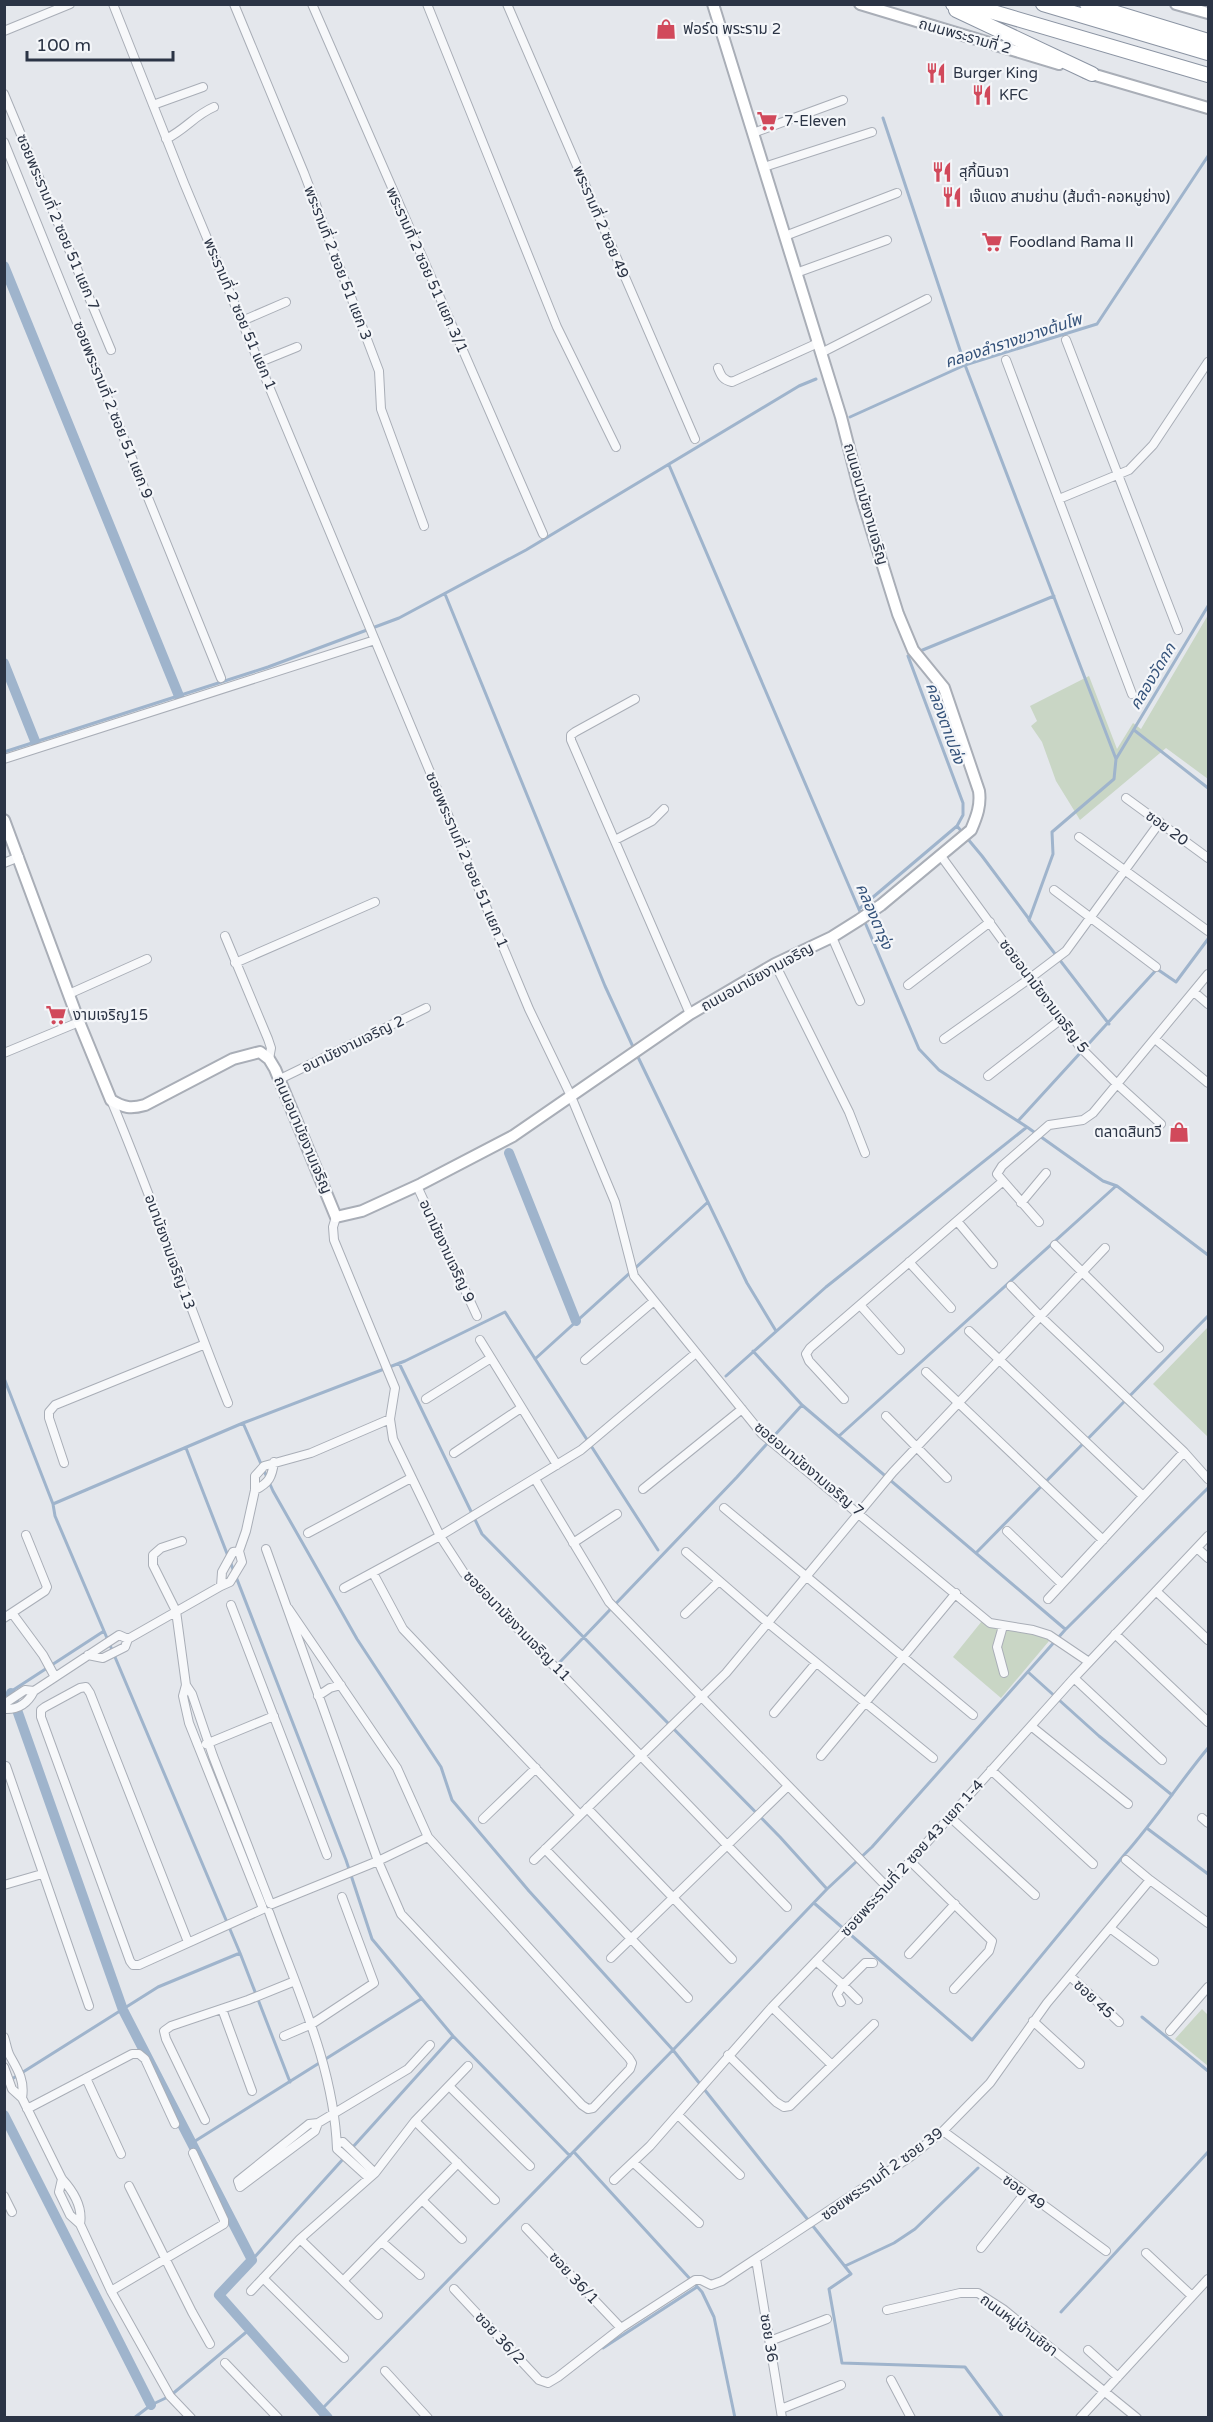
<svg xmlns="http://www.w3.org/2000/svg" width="1213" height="2422" font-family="'Varela Round','Noto Sans Thai',sans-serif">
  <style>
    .green { fill: #c9d6c5 }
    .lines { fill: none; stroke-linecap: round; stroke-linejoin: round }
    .stream { stroke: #9fb4cc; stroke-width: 3 }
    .canal { stroke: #9fb4cc; stroke-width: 10 }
    .street-casing { stroke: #a9aeb7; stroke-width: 10 }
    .secondary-casing { stroke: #a9aeb7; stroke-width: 14 }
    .highway-casing { stroke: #8b94a3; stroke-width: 16 }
    .street { stroke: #f7f8fa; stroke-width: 8 }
    .secondary { stroke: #fff; stroke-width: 10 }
    .highway { stroke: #fff; stroke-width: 14 }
    .labels { text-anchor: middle; stroke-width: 4.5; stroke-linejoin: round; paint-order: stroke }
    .poi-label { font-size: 15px; fill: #2b3445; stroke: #f4f6f9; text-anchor: start }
    .street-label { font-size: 15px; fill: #2b3445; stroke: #f4f6f9 }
    .water-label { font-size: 16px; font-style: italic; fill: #34527a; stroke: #f4f6f9 }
  </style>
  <rect width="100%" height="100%" fill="#e4e7ec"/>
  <path class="green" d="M1208 615V779L1166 748 1080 820 1056 781 1042 742 1031 726 1037 721 1030 706 1089 676 1117 749 1133 723 1141 729Z
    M1208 1327V1437L1153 1384Z
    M986 1616 991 1620 1032 1627 1049 1641 1001 1698 953 1657Z
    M1202 2009 1208 2015V2066L1175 2039Z"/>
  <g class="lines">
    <path class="stream" d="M883 118 965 365 1116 759 1114 779 1052 832 1053 854 1029 920 1109 1024
      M850 417 965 365 1097 324 1208 156
      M669 465 861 914
      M445 594 605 986 634 1049
      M1134 730 1208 788
      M4 752 268 667 399 618 526 550 799 386 816 379
      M1116 759 1208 606
      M957 826 982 856 1029 919
      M859 909 957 826 963 815V803L908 656 1054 596
      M864 920 919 1049 939 1070 1027 1127 1103 1181 1117 1186 1208 1255
      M637 1055 747 1283 776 1331
      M1018 1121 1157 969 1176 982 1208 939
      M753 1351 802 1405 1065 1629
      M535 1359 708 1202
      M399 1363 482 1534 780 1837 827 1889
      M726 1376 826 1287 1027 1127
      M4 1378 53 1504
      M243 1423 273 1491 357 1639 441 1767 452 1800 529 1891 673 2050 851 2274 829 2289 842 2363 965 2367 1003 2418
      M839 1436 1116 1186
      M186 1448 346 1860 372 1939 453 2036 570 2156
      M976 1553 1208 1316
      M104 1631 240 1953
      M560 1662 737 1477 802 1405
      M1028 1672 1099 1736 1172 1795
      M4 1696 104 1631 55 1516 53 1504 243 1423 405 1361 505 1312 658 1550
      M1148 1829 1208 1874
      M814 1903 972 2040 1125 1854C1155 1820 1180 1782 1208 1748
      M1142 2017 1208 2071
      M4 2084 158 1987 240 1953 290 2082
      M192 2143 421 1999
      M352 2148 453 2036
      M574 2152 702 2292 714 2317 735 2418
      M252 2260 344 2158
      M845 2266 894 2243 915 2229 978 2168
      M1061 2312 1208 2152
      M603 2348 697 2287
      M321 2410 673 2050 827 1889 872 1847 1065 1630 1208 1488
      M134 2418 151 2405 170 2396 250 2329"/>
    <path class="canal" d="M4 266 179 696
      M4 663 35 741
      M509 1153 576 1321
      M11 1693 123 2010 252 2260 219 2295 328 2418
      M4 2115 151 2405"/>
    <g class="street-casing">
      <path id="street" d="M113 4 184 183 529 1009 570 1094 615 1202 634 1276 762 1434 990 1623 1033 1630 1049 1635 1089 1662
        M234 4 304 173 379 371 381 409 424 526
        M312 4 543 534
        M427 4 557 327 616 447
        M507 4 695 439
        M4 31 70 4
        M4 94 111 350
        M153 105 203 87
        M753 133 843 100
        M166 139C186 129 195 115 214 107
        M4 142 221 678
        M764 167 872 132
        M785 236 897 193
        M796 273 887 240
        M242 321 286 302
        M1066 340 1178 630
        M821 353 927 299
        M1006 360 1132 694
        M260 362 297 347
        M718 368C721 376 723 380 732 382L818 343
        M1059 499 1129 470 1153 445 1208 362
        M635 699 575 732 571 735V740L690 1014
        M4 759 375 640
        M1126 798 1208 858
        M1079 837 1208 931
        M615 840 652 821 664 809
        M941 856 1080 1047 1117 1084 1161 1124
        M4 863 19 857
        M1054 890 1156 967
        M225 936 268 1039 271 1048 269 1059
        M832 937 860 1001
        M235 963 375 902
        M775 964 849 1112 865 1153
        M908 985 990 922
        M1194 992 1208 1004
        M69 994 147 959
        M944 1039 1029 979 1066 951 1160 822
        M1155 1039 1208 1083
        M4 1053 79 1022
        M988 1076 1060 1020
        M280 1079 426 1008
        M111 1100C153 1200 188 1303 228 1403
        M417 1186 477 1316
        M1021 1203 1046 1173
        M336 1217 333 1227 334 1240 395 1388 390 1419 393 1439 440 1536 464 1573 787 1907
        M957 1221 993 1264
        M1039 1222 997 1174 1002 1166 1049 1125 1083 1120 1093 1113 1208 974
        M1055 1245 1159 1348
        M909 1262 951 1308
        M1011 1286 1040 1316 1184 1452
        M860 1305 900 1350
        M969 1331 1143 1496
        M480 1340 557 1465
        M585 1360 654 1301
        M926 1372 1103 1540
        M426 1399 491 1358
        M844 1399 809 1361 806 1354 810 1348 1002 1182
        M886 1416 947 1478
        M454 1453 521 1408
        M64 1463 49 1418V1412L55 1405 203 1345
        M535 1479 609 1602 887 1887
        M643 1489 742 1409
        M255 1490C269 1483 272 1477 274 1462
        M724 1508 973 1715
        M1007 1531 1062 1584
        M308 1533 411 1478
        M182 1541 161 1548 153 1555V1565L176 1611 186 1685 183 1696 189 1723 262 1906
        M573 1543 617 1514
        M1197 1548 1208 1558
        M266 1549 378 1861 272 1904
        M686 1552 768 1623 933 1758
        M373 1573 403 1629 580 1815
        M221 1586 230 1582 242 1562 239 1551
        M344 1588 440 1536 581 1450 696 1353
        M1156 1591 1208 1640
        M1048 1599 1184 1452 1208 1479
        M231 1605 327 1855
        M288 1608 397 1768 428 1837 378 1861 401 1914 582 2105 588 2109 593 2108 630 2069 632 2063 629 2058 428 1837
        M12 1613 43 1655 55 1677
        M685 1614 719 1581
        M4 1618 45 1591 47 1587 26 1535
        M1003 1626 997 1647 1004 1673
        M1115 1634 1208 1722
        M88 1655 103 1658 125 1647 128 1639 221 1586 222 1572 233 1552 239 1551 246 1531 255 1490V1476L264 1466 311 1453 390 1419
        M1074 1678 1162 1760
        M186 1685 192 1694 213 1756 270 1903
        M318 1696 330 1688 341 1685
        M4 1704 25 1690 34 1691
        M4 1709C19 1710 28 1703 34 1691L119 1635 128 1639
        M774 1713 816 1663
        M1031 1726 1128 1804
        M206 1744 274 1716
        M821 1756 956 1593
        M6 1766 89 2006
        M991 1770 1093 1864
        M587 1808 732 1959
        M950 1817 1035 1895
        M1202 1818 1208 1823
        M483 1819 536 1768
        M545 1849 688 1998
        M534 1860 726 1673 893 1472 1105 1248
        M1126 1860 1150 1880
        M910 1861 992 1941 989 1951 954 1989
        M4 1885 42 1874
        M269 1912C297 1990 334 2066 337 2149L369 2178
        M1110 1928 1154 1961
        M188 1942 90 1693 86 1687 80 1688 45 1707 41 1710V1717L130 1961 133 1965H139L263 1909
        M909 1954 955 1904
        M611 1958 787 1787
        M816 1961 843 1985 865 1963H873
        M1070 1976 1119 2022
        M841 2002 837 1994 843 1985 858 2000
        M772 2007 832 2065
        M222 2009 252 2091
        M1033 2021 1080 2064
        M1170 2031 1208 1987
        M284 2036 312 2024 374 1983 342 1897
        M4 2037C6 2042 7 2051 10 2056 18 2070 25 2081 22 2098
        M728 2055 776 2102 784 2107 790 2106 874 2024
        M4 2067 12 2089 22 2098 62 2179C73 2191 83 2207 80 2224
        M86 2078 121 2154
        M449 2086 530 2166
        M27 2109 132 2054H139L145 2059 175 2124
        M678 2115 740 2175
        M205 2120 166 2039 164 2031 171 2026 248 2000 295 1981
        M415 2121 495 2200
        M318 2123 315 2131 240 2187 238 2181 309 2124 318 2123 408 2069 430 2045
        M943 2131 1106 2251
        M337 2143 343 2142 375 2173
        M634 2163 699 2223
        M62 2179 59 2192 70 2215 80 2224 111 2291 170 2396 191 2418
        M614 2180 650 2146 772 2007 887 1887 1074 1678 1208 1536
        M129 2186 192 2312 210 2344
        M4 2196 12 2212
        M422 2200 462 2239
        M526 2228 621 2328
        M300 2239 378 2315
        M382 2242 420 2275
        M981 2248 1025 2193
        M1146 2253 1192 2296
        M756 2259 782 2418
        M263 2278 344 2358
        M343 2281 458 2163
        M454 2289 539 2380 548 2383 558 2377 621 2328 695 2280H701L711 2285 722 2281 910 2157 943 2131 990 2083 1047 2003 1150 1880 1208 1923
        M111 2291 224 2224V2220L193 2153
        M251 2291 300 2239 375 2173 415 2121 468 2066
        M887 2310 960 2293H978L1003 2309 1137 2418
        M770 2341 827 2319
        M1088 2350 1118 2377
        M225 2363 278 2418
        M385 2371 428 2418
        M891 2380 911 2418
        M781 2409 841 2385
        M1080 2418 1208 2279"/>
    </g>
    <g class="secondary-casing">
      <path id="secondary" d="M860 4 1059 64
        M1176 4 1208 13
        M1085 72 1208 108
        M4 820 79 1022 111 1100C124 1108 131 1109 145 1105L233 1059 260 1052 269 1059 275 1069 336 1217 362 1211 421 1184 513 1136 690 1014 775 964 832 937 859 920 881 905 971 830C977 816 981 805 979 791L944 688 913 650 898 614 862 499 841 417 713 4"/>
    </g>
    <g class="highway-casing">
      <path id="highway" d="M953 4 993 12 1208 75
        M1043 4 1208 53
        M1087 4 1208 41
        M956 10 1092 74"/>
    </g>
    <use href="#street" class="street"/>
    <use href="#secondary" class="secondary"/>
    <use href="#highway" class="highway"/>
  </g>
  <defs>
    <g id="shop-bare" transform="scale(1.62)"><path d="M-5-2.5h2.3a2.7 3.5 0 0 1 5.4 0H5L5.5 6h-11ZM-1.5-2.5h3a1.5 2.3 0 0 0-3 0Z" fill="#d1495b" stroke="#f4f6f9" stroke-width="2.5" paint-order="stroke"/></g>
    <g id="restaurant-bare" transform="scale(1.62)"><path d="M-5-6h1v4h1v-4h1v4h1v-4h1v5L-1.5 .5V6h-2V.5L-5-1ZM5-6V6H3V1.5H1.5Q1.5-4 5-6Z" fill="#d1495b" stroke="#f4f6f9" stroke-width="2.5" paint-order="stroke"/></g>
    <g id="supermarket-bare" transform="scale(1.62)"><path d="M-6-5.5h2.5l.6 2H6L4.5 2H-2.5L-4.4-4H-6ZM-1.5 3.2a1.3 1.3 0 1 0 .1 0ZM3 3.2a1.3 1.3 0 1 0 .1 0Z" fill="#d1495b" stroke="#f4f6f9" stroke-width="2.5" paint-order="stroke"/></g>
  </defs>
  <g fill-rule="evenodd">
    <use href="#shop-bare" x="666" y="29"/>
    <use href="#restaurant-bare" x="936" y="73"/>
    <use href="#restaurant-bare" x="982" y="95"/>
    <use href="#supermarket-bare" x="767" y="121"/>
    <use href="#restaurant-bare" x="942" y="172"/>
    <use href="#restaurant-bare" x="952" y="197"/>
    <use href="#supermarket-bare" x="992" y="242"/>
    <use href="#supermarket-bare" x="56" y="1015"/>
    <use href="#shop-bare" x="1179" y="1132"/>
  </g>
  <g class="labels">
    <g class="poi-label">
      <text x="683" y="34">ฟอร์ด พระราม 2</text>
      <text x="953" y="78">Burger King</text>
      <text x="999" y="100">KFC</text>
      <text x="784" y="126">7-Eleven</text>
      <text x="959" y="177">สุกี้นินจา</text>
      <text x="969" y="202">เจ๊แดง สามย่าน (ส้มตำ-คอหมูย่าง)</text>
      <text x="1009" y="247">Foodland Rama II</text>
      <text x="73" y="1020">งามเจริญ15</text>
      <text x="1162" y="1137" text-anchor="end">ตลาดสินทวี</text>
    </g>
    <g class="street-label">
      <text transform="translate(965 36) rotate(16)" y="5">ถนนพระรามที่ 2</text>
      <text transform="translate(58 222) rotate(67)" y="5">ซอยพระรามที่ 2 ซอย 51 แยก 7</text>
      <text transform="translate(601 222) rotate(67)" y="5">พระรามที่ 2 ซอย 49</text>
      <text transform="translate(338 263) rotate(69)" y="5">พระรามที่ 2 ซอย 51 แยก 3</text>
      <text transform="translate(427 270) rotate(66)" y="5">พระรามที่ 2 ซอย 51 แยก 3/1</text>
      <text transform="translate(240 314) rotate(67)" y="5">พระรามที่ 2 ซอย 51 แยก 1</text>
      <text transform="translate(113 410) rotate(68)" y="5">ซอยพระรามที่ 2 ซอย 51 แยก 9</text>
      <text transform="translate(866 504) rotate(74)" y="5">ถนนอนามัยงามเจริญ</text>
      <text transform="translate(1167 828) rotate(36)" y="5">ซอย 20</text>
      <text transform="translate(467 860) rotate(67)" y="5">ซอยพระรามที่ 2 ซอย 51 แยก 1</text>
      <text transform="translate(757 977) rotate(-29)" y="5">ถนนอนามัยงามเจริญ</text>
      <text transform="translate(1044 996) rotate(53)" y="5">ซอยอนามัยงามเจริญ 5</text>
      <text transform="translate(353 1044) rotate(-26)" y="5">อนามัยงามเจริญ 2</text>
      <text transform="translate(303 1135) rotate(67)" y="5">ถนนอนามัยงามเจริญ</text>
      <text transform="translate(447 1251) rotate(65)" y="5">อนามัยงามเจริญ 9</text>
      <text transform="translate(170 1252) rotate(70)" y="5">อนามัยงามเจริญ 13</text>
      <text transform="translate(809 1469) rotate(40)" y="5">ซอยอนามัยงามเจริญ 7</text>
      <text transform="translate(517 1626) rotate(46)" y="5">ซอยอนามัยงามเจริญ 11</text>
      <text transform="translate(912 1858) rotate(-48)" y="5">ซอยพระรามที่ 2 ซอย 43 แยก 1-4</text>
      <text transform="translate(1094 1999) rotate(43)" y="5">ซอย 45</text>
      <text transform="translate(882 2174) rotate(-36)" y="5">ซอยพระรามที่ 2 ซอย 39</text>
      <text transform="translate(1024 2192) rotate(36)" y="5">ซอย 49</text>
      <text transform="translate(574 2278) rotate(47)" y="5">ซอย 36/1</text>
      <text transform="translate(1019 2325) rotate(37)" y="5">ถนนหมู่บ้านชิชา</text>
      <text transform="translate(500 2338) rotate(47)" y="5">ซอย 36/2</text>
      <text transform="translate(769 2338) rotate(81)" y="5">ซอย 36</text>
    </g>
    <g class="water-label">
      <text transform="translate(1013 340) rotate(-18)" y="6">คลองลำรางขวางต้นโพ</text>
      <text transform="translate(1152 676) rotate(-59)" y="6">คลองวัดกก</text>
      <text transform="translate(946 723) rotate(70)" y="6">คลองตาเปล่ง</text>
      <text transform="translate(875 916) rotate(67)" y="6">คลองตารุ่ง</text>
    </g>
  </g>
  <rect width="1213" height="2422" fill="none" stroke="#2b3445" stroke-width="12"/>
  <path d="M27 51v9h146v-9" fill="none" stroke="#2b3445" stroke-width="3"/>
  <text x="36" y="51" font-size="18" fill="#2b3445" stroke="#f4f6f9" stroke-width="4.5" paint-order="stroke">100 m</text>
</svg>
